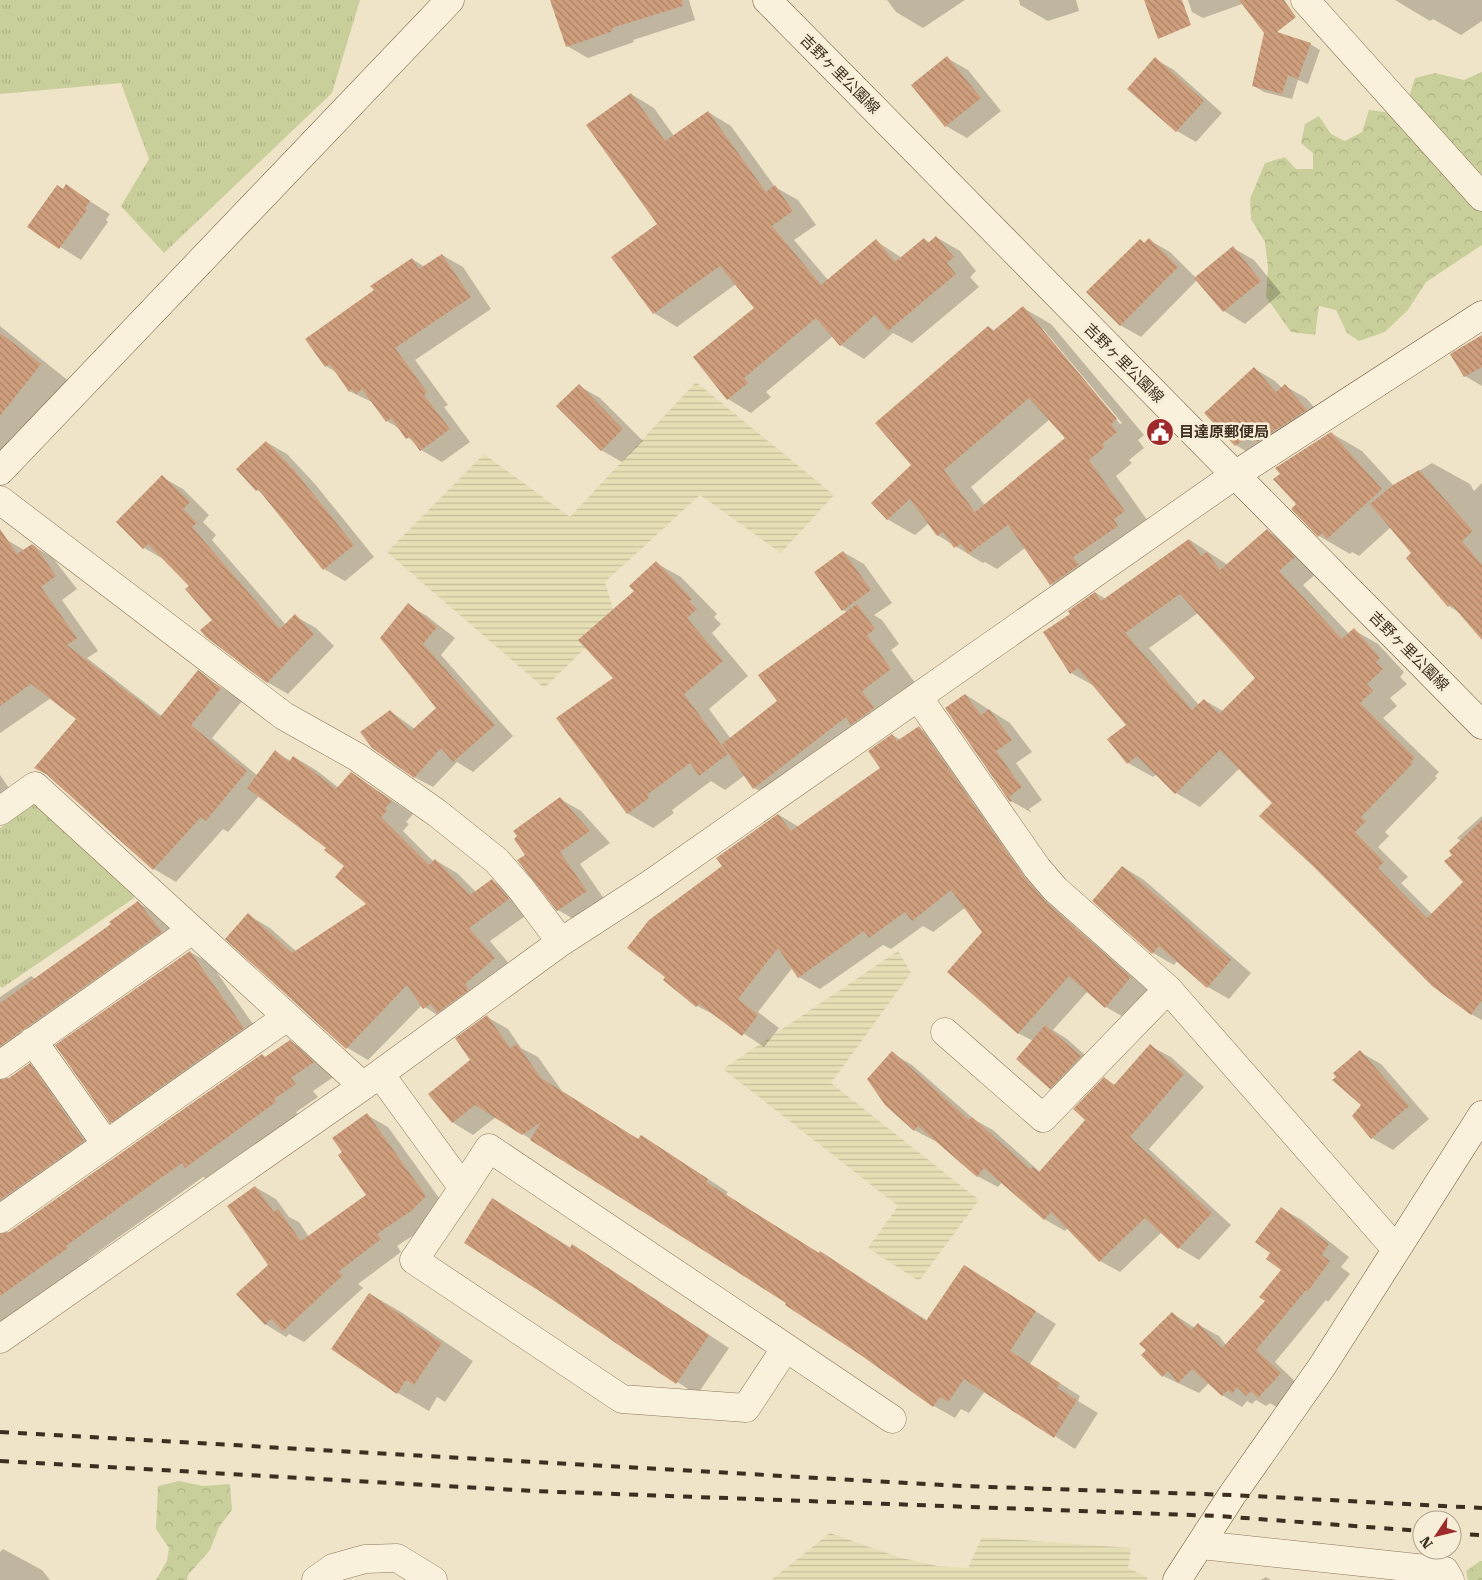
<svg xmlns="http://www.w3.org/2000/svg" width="1482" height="1580" font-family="'Roboto Serif','Noto Sans JP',serif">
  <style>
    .farmland { fill: url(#farmland-rules) }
    .grass { fill: url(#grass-tufts) }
    .forest { fill: url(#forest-crowns) }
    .shadow { fill: #0003; fill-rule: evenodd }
    .building { fill: url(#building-back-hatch); fill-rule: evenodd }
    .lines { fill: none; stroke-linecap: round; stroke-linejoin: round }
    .street-casing { stroke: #8d765c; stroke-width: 29 }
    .secondary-casing { stroke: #6f573f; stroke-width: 29 }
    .street { stroke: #faf1dc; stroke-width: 28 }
    .secondary { stroke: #faf1dc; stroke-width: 28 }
    .rail { stroke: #3d2e20; stroke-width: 4; stroke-dasharray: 9 9; stroke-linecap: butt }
    .labels { text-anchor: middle; stroke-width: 5; stroke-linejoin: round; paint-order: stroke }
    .street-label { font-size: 15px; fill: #3d2e20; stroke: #f7eed8 }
    .poi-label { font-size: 15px; font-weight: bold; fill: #3d2e20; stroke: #f7eed8; text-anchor: start }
  </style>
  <defs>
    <pattern id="farmland-rules" width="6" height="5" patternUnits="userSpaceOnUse" patternTransform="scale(1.25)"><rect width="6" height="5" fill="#e6deb5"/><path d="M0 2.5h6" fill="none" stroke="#c6bf9b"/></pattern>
    <pattern id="grass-tufts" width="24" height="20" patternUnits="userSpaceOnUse" patternTransform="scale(1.25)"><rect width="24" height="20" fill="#c9cf9b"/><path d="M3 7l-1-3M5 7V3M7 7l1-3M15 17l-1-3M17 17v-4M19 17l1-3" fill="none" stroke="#aeb285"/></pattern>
    <pattern id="forest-crowns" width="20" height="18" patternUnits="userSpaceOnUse" patternTransform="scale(1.25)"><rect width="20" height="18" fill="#c9cf9b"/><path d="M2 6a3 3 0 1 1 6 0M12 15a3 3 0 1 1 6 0" fill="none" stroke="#aeb285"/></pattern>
    <pattern id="building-back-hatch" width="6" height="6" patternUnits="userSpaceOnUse" patternTransform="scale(1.25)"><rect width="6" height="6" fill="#cf9f7d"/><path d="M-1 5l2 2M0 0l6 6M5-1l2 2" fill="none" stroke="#a98266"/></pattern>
  </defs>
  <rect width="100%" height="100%" fill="#f0e4c8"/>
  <path class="farmland" d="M696 382 834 495 781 553 700 495 605 582 616 619 544 688 387 552 484 454 570 517Z
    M898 951 911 973 831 1083 979 1200 919 1281 868 1248 898 1206 723 1069Z
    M830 1533 898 1557 937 1566 968 1568 982 1537 1131 1548 1128 1568 1148 1578 1146 1580H771Z"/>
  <path class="grass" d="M0 0H360L332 93 164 253 121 206 149 159 121 83 0 94Z
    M40 803 134 890V898L2 988 0 986V828L34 804Z"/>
  <path class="forest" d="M1482 72V245L1426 282 1408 310 1385 332 1359 341 1347 333 1336 310 1319 306 1315 335 1291 332 1266 297 1268 268 1265 242 1251 219 1250 199 1265 163 1285 157 1296 169H1313V153L1301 143 1305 124 1319 116 1331 134 1345 141 1362 132 1369 110 1392 113 1409 97 1415 78 1435 73 1464 80Z
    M179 1481 203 1486 230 1484 232 1510 219 1527 210 1550 188 1575 187 1580H156L167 1561 169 1548 156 1529 158 1486Z
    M1480 1561H1482V1580H1468L1466 1571Z"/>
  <path class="shadow" d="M551 0H689L695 20 633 40 634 42 588 58 567 46Z
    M887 0H965L923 28 896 12Z
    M1019 0H1076L1079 11 1048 21 1020 5Z
    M1188 0H1244L1245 3 1203 18 1192 12Z
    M1395 0H1482V21L1461 35 1433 19 1430 21Z
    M1310 44 1320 50 1308 84 1298 80 1292 99 1264 92 1254 86Z
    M947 58 968 70 1001 111 967 138 946 126Z
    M1155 59 1174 70 1222 113 1196 142 1177 131Z
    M631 94 654 108 674 136 708 112 731 126 775 187 798 200 816 225 794 240 828 280 876 241 902 258 924 239 930 243 936 237 960 251 976 271 970 277 979 287 912 343 893 333 864 359 841 345 833 336 766 392 771 397 751 413 728 399 695 357 756 308 736 284 677 327 654 313 658 224Z
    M66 186 110 214 106 220 108 222 81 260 29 227Z
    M1140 240 1146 244 1149 240 1170 252 1196 278 1233 248 1254 260 1281 293 1245 324 1224 311 1197 280 1141 337 1120 325Z
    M442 255 463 267 491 309 415 360 448 405 444 407 470 442 442 462 421 450 400 429 387 421 372 402 349 391 337 373 326 366 307 340 375 291 412 259 425 267Z
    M1023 308 1051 324 1144 435 1138 440 1144 448 1129 460 1132 463 1116 476 1152 527 1079 601 1051 584 1025 548 997 569 985 562 983 563 937 535 929 523 915 535 887 519 913 465 989 327 995 331ZM1040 329H1043L1122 423 1120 424ZM1050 419 1067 438 985 505 971 487Z
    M0 326 70 382 0 462Z
    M1482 336V386L1465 376 1452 355Z
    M1255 369 1275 381 1282 388 1285 386 1306 398 1327 422 1257 458 1236 445Z
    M579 386 600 398 643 441 622 462 601 450Z
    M1331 433 1362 451 1394 486 1432 463 1470 484 1474 491 1482 483V638L1460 613 1449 606 1407 558 1413 553 1391 527 1359 556 1352 552 1350 554 1319 536 1298 504Z
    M266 442 287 454 315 484 374 557 345 581 324 569 263 494 257 490Z
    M162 477 183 489 209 515 203 522 216 535 212 540 286 625 295 616 316 628 334 646 288 694 267 682 213 620 190 586 165 560 144 548 118 522Z
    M1267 531 1292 545 1318 572 1303 585 1349 634 1354 630 1378 644 1404 672 1400 677 1407 684 1390 698 1397 706 1383 718 1439 772 1435 776 1437 778 1385 832 1389 836 1378 847 1408 877 1401 883 1433 915 1464 882 1454 855 1461 841 1457 838 1482 816V1020L1471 1014 1240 768 1200 807 1176 793 1157 774 1153 777 1128 763V725L1096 687 1071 673 1072 614 1096 593 1106 599 1190 540 1228 565ZM1198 613 1257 678 1223 711 1204 700 1199 705 1149 648Z
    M7 540 24 550 32 545 53 558 77 589 62 600 98 651 87 658 162 716 198 672 242 701 212 738 258 776 275 752 291 761 294 757 316 770 339 788 352 774 413 814 406 822 409 824 403 831 434 862 435 860 457 873 476 892 492 881 514 893 531 912 490 941 516 972 446 1021 422 1005 368 1060 346 1047 248 915 270 928 297 952 368 904 345 866 327 848 259 796 228 832 223 829 176 882 154 869 47 774 78 718 51 698 0 733V546Z
    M843 552 864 564 892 603 874 615 882 620 899 644 891 650 916 684 780 802 754 788 745 775 725 790 711 781 672 810 674 813 653 828 627 813 615 678 636 592 656 563 681 577 717 614 714 617 721 624 712 633 748 676 709 709 731 739 779 701 847 612 843 610Z
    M408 605 427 616 455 638 441 655 513 736 473 772 457 762 433 787 414 777 390 711 415 729 438 708Z
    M966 695 1010 723 1032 752 1016 763 1042 800 1029 809 1032 813 1011 801 947 708Z
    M919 728 940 740 1152 990 1127 1019 1106 1007 1088 991 1053 1030 1067 1039 1101 1069 1071 1100 1050 1088 1033 1041 1018 1033 984 932 966 907 933 932 923 926 891 949 883 945 820 989 799 977 793 967 758 1012 779 1028 764 1047 719 1017 697 1006 665 979 724 866 779 815 799 827 882 769 892 735 901 740Z
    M0 775 20 804 0 818Z
    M560 799 581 811 610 843 580 864 607 903 579 922 558 910 519 861 526 855Z
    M1123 867 1144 880 1251 973 1229 999 1208 987 1178 960 1174 965 1153 953Z
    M138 903 161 916 184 946 8 1072 7 1080 30 1065 53 1078 106 1154 8 1226 7 1234 262 1055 266 1058 290 1041 313 1055 335 1076 313 1091 318 1097 296 1112 298 1115 209 1180 203 1177 88 1259 90 1262 0 1323V997L31 976 36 979 113 925Z
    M190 952 211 964 264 1040 132 1134 111 1122Z
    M487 1017 508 1029 521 1048 538 1057 562 1091 639 1140 641 1137 662 1149 728 1192 726 1195 820 1254V1253L841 1265 928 1321 985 1279 1056 1324 1030 1364 1080 1396 1078 1401 1098 1413 1075 1449 985 1391 969 1413 961 1409 955 1418 934 1406 788 1303 496 1117 473 1135 452 1122Z
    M1150 1046 1171 1057 1204 1087 1149 1149 1231 1225 1199 1260 1179 1248 1162 1232 1120 1272 1100 1261 1068 1227 1065 1231 1044 1219 1002 1182 998 1187 977 1176 936 1140 935 1141 914 1130 892 1053 912 1065 975 1120 993 1130 1041 1173 1087 1120 1105 1079 1115 1085Z
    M1360 1052 1381 1064 1429 1119 1393 1150 1372 1138Z
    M367 1115 388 1127 447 1209 432 1223 397 1246 401 1252 358 1284 363 1288 304 1342 289 1334 286 1337 265 1324 270 1265 255 1187 276 1199 289 1217 299 1222 309 1237 368 1195 344 1152Z
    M493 1199 571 1248 593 1258 729 1348 697 1395 465 1242Z
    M1282 1209 1302 1220 1349 1257 1341 1267 1350 1274 1328 1302 1326 1300 1275 1362 1300 1386 1278 1408 1270 1403 1266 1406 1256 1400 1252 1404 1247 1401 1242 1407 1222 1395 1209 1383 1199 1393 1163 1376 1147 1350 1172 1313 1195 1328 1199 1325 1219 1336 1226 1345 1266 1301 1282 1270 1271 1253Z
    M370 1294 401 1312 473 1361 445 1402 437 1397 429 1411 398 1393Z
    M3 1549 42 1570 50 1580H0V1552Z
    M1266 1577 1271 1580H1261Z"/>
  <path class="building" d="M550 0H682L683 6 612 28 613 31 566 47Z
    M1144 0H1182L1191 25 1158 39Z
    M1239 0H1284L1296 17 1277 32 1311 43 1298 79 1288 75 1282 94 1252 86 1264 33Z
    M947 56 981 98 945 127 911 85Z
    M1155 57 1204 101 1176 132 1127 89Z
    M631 93 665 141 708 111 766 192 775 185 793 211 772 226 821 285 876 239 895 262 924 238 928 243 936 236 954 257 947 263 956 274 888 331 875 315 840 346 816 318 744 378 748 383 727 400 693 357 754 308 720 266 653 314 611 257 657 224 586 125Z
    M66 184 90 201 85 208 87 210 59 249 27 227 57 185 63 189Z
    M1149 238 1178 267 1120 326 1086 292 1140 239 1144 243Z
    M1233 246 1261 281 1223 312 1194 278Z
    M442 254 471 297 395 348 427 392 424 395 450 429 420 451 410 437 406 439 391 418 386 422 362 389 356 394 352 389 349 392 330 364 325 367 305 339 374 290 370 286 412 258 419 269Z
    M1023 306 1117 419 1111 424 1117 432 1102 444 1105 447 1089 460 1125 511 1114 519 1118 526 1073 557 1079 565 1050 585 1008 525 968 554 961 544 954 548 943 532 937 536 910 499 887 520 871 503 911 465 875 423 988 326 993 331ZM1029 398 1065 438 975 512 944 470Z
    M0 333 41 364 0 416Z
    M1482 335V367L1464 377 1450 354Z
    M1254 367 1276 392 1285 384 1307 410 1257 442 1252 434 1235 446 1204 413Z
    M579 384 623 429 601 451 556 406Z
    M1331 432 1382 489 1327 539 1322 533 1318 537 1291 509 1296 504 1273 479 1280 474 1275 468Z
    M266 441 294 470 354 545 323 570 258 489 256 491 236 469Z
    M1419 470 1473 531 1462 541 1482 565V640L1451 604 1448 607 1406 558 1411 553 1370 504 1393 485Z
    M162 475 190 502 183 509 197 523 192 527 280 629 295 614 314 634 267 683 206 637 200 630 212 620 185 589 189 586 148 544 143 549 116 522Z
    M0 529 17 554 32 544 36 547 56 576 41 587 77 638 67 645 160 717 198 670 221 688 191 725 247 771 206 821 201 817 153 870 46 774 34 768 76 719 31 684 0 706Z
    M1267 529 1295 557 1279 571 1342 639 1354 628 1380 658 1376 662 1383 669 1367 684 1373 691 1360 703 1415 758 1411 761 1413 763 1361 817 1366 821 1355 832 1384 862 1378 868 1427 918 1463 882 1444 861 1452 855 1449 851 1482 820V1000L1471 1015 1432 986 1314 867 1259 816 1272 803 1220 750 1175 794 1137 756 1127 764 1107 739 1126 725 1078 668 1070 674 1043 632 1070 614 1068 611 1095 592 1101 601 1189 539 1201 556 1207 552 1220 570ZM1180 594 1255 678 1219 714 1204 699 1192 710 1125 633Z
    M843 551 871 590 842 611 814 572Z
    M656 561 692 599 689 601 697 609 687 618 723 661 684 694 728 754 699 776 690 763 647 795 649 798 627 814 556 718 613 678 578 640 634 591 629 586Z
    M408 603 437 627 423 644 495 725 453 762 441 748 414 778 372 748 360 732 390 710 411 731 436 708 380 638Z
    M857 604 875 629 867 635 891 669 862 691 874 708 851 725 846 717 753 789 722 744 777 701 758 675Z
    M965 694 981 715 989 709 1012 740 996 751 1022 787 1009 797 1012 801 1010 802 945 708Z
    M919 726 1025 878 1045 901 1131 977 1105 1008 1069 976 1018 1034 947 972 982 932 951 890 912 921 905 912 869 938 864 931 798 978 778 948 738 999 758 1015 742 1036 699 1004 696 1007 663 980 665 977 627 948 649 920 722 866 716 858 778 814 791 831 880 768 868 751 892 734 897 741Z
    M275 750 289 762 293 756 336 789 351 772 392 801 385 808 387 811 381 817 429 865 435 859 470 895 492 879 509 899 469 928 495 958 465 984 469 990 437 1013 431 1004 423 1009 407 985 346 1049 225 939 248 913 292 953 366 904 335 877 344 866 324 850 326 848 247 788Z
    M560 797 590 831 560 852 587 891 557 911 517 860 525 855 514 839 517 836 513 831Z
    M1122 866 1231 960 1207 988 1159 946 1152 954 1092 901Z
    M138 901 162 932 0 1046V1003L111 924 109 922Z
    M190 951 244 1028 110 1123 55 1045Z
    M487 1015 510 1048 517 1044 541 1078 638 1139 641 1135 708 1179 706 1182 819 1253 820 1251 926 1321 964 1265 1036 1311 1010 1351 1060 1383 1057 1388 1077 1400 1054 1438 964 1379 948 1402 940 1397 933 1407 862 1356 785 1305 786 1303 530 1140 541 1122 522 1135 475 1105 452 1123 428 1094 470 1060 455 1038Z
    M1045 1025 1081 1056 1050 1089 1016 1059Z
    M290 1040 314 1062 291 1078 296 1084 274 1099 276 1102 185 1168 182 1163 124 1204 66 1246 68 1248 0 1296V1234L9 1232 262 1054 265 1057Z
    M1150 1044 1184 1074 1130 1137 1212 1213 1178 1249 1145 1218 1099 1262 1051 1212 1044 1220 984 1168 977 1177 918 1126 914 1131 885 1105 867 1079 892 1051 969 1120 972 1117 1030 1169 1033 1167 1039 1172 1085 1120 1073 1109 1104 1077 1114 1085Z
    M1360 1050 1409 1106 1371 1139 1352 1116 1361 1105 1332 1080 1336 1077 1333 1073Z
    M30 1063 84 1141 0 1200V1080L9 1078Z
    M367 1113 426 1196 411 1211 377 1234 381 1239 338 1272 343 1275 283 1331 271 1319 265 1325 236 1294 268 1265 227 1206 255 1186 274 1212 278 1209 301 1241 366 1195 338 1155 342 1152 332 1138Z
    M492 1198 570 1248 572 1244 709 1335 676 1384 541 1292 464 1243Z
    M1281 1207 1329 1244 1322 1255 1330 1261 1308 1291 1306 1290 1256 1350 1281 1373 1258 1398 1251 1391 1246 1396 1237 1387 1232 1394 1228 1390 1222 1396 1192 1369 1178 1383 1168 1371 1162 1377 1141 1355 1146 1350 1139 1344 1172 1312 1191 1330 1198 1323 1222 1348 1265 1301 1259 1297 1281 1270 1266 1259 1270 1253 1255 1242Z
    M369 1293 442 1343 414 1385 406 1380 397 1394 331 1349Z"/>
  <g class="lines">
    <g class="street-casing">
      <path id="street" d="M1305 0 1482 197
        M0 500 284 716 357 757 437 813 497 861 522 890 561 942
        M918 697 1037 868 1055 889 1168 989 1396 1249
        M0 811 35 786 363 1086
        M945 1032 1043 1118 1168 989
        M33 1041 106 1144
        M0 1065 192 930
        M380 1074 463 1188 414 1260 622 1399 746 1408 785 1349
        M463 1188 489 1148 892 1419
        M0 1219 287 1017
        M0 1339 363 1086 561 942 652 883 1235 475
        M1201 1545 1445 1571 1450 1580
        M316 1580 333 1568 365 1559 397 1558 433 1580"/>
    </g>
    <g class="secondary-casing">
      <path id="secondary" d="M767 0 1482 725
        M0 471 450 0
        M1235 475 1482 315
        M1177 1580 1232 1495 1323 1365 1482 1115"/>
    </g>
    <use href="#street" class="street"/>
    <use href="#secondary" class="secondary"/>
    <path class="rail" d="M0 1432 962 1486 1232 1495 1482 1508
      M0 1461 533 1491 1218 1516 1422 1531
      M1452 1534 1482 1535"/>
  </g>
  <defs>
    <g id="civic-disc" transform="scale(1.4375)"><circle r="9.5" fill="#9e2a2b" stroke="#f7eed8"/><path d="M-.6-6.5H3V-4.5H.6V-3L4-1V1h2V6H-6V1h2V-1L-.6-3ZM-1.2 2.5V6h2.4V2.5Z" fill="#fff"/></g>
  </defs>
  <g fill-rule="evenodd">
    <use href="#civic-disc" x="1160" y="432"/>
  </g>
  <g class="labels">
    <g class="street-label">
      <text transform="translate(840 74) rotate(45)" y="5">吉野ヶ里公園線</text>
      <text transform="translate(1124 363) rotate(45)" y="5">吉野ヶ里公園線</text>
      <text transform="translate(1409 651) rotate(45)" y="5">吉野ヶ里公園線</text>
    </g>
    <g class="poi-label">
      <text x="1179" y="437">目達原郵便局</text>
    </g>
  </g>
  <g transform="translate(1437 1535) rotate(235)"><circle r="24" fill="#f7eed8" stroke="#ada18e"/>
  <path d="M0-4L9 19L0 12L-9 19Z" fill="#9e2a2b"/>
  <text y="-8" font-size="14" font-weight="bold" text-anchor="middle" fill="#3d2e20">N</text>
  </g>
</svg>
